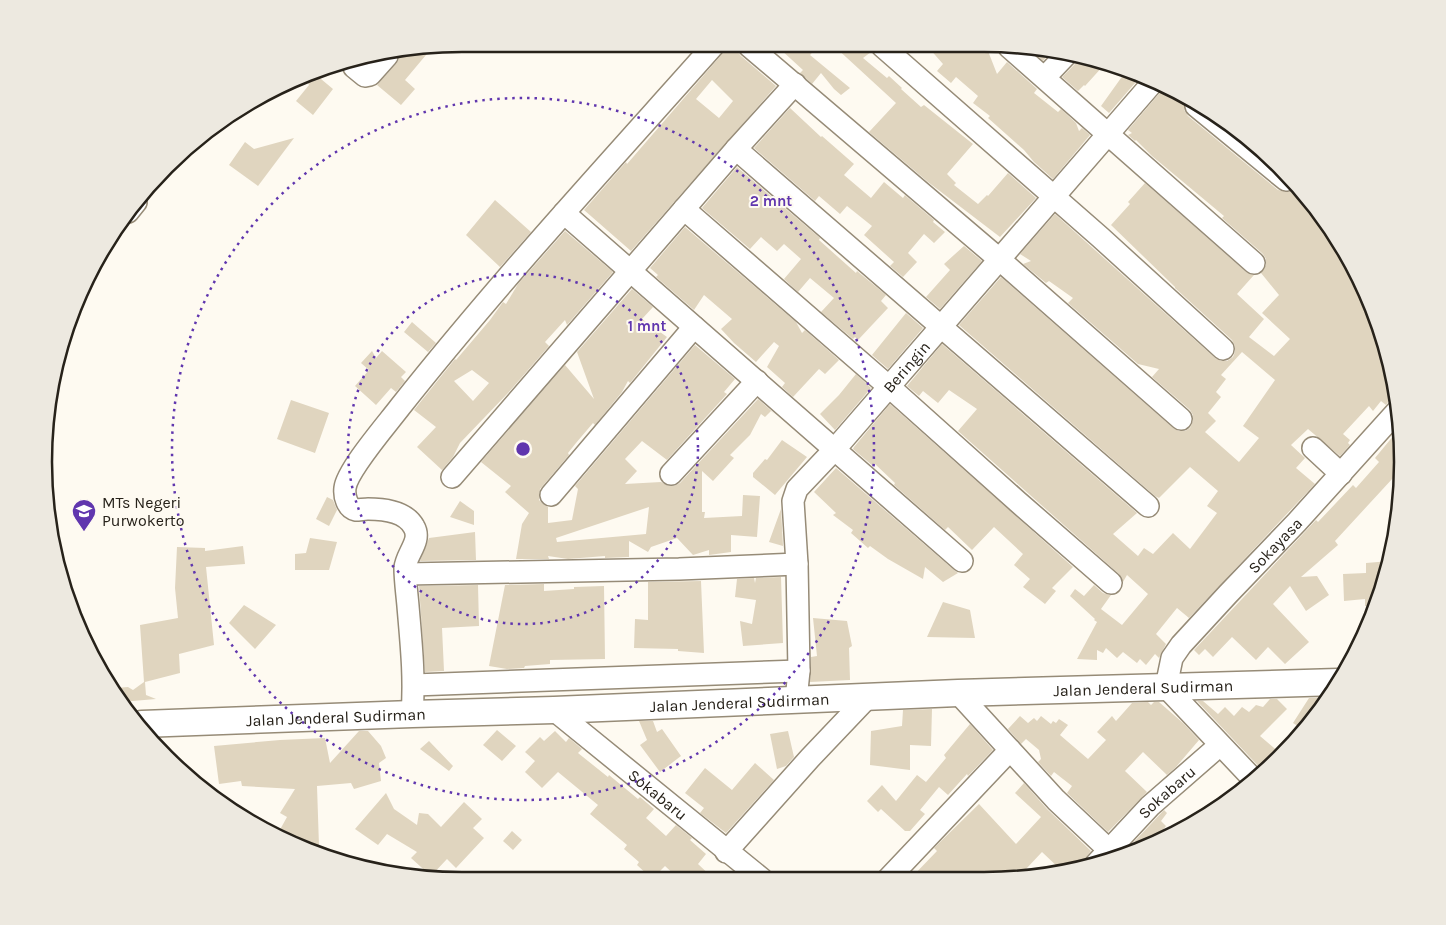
<svg xmlns="http://www.w3.org/2000/svg" width="1446" height="925" font-family="Karla,sans-serif">
  <style>
    .building { fill: #e0d5bf; fill-rule: evenodd }
    .lines { fill: none; stroke-linecap: round; stroke-linejoin: round }
    .minor-casing { stroke: #968b77; stroke-width: 24 }
    .major-casing { stroke: #968b77; stroke-width: 29 }
    .minor { stroke: #fff; stroke-width: 21 }
    .major { stroke: #fff; stroke-width: 26 }
    .ring { fill: none; stroke: #6036ae; stroke-width: 2.5; stroke-dasharray: 2.5 5 }
    .labels { text-anchor: middle; stroke-width: 4; stroke-linejoin: round; paint-order: stroke }
    .street-label { font-size: 16px; fill: #27221a; stroke: #fefaf1 }
    .poi-label { font-size: 16px; fill: #27221a; stroke: #fefaf1; text-anchor: start }
    .rim { fill: none; stroke: #27221a; stroke-width: 2.5 }
    .centre { fill: #6036ae; stroke: #fefaf1; stroke-width: 2.5 }
    .ring-label { font-size: 15px; text-anchor: middle; font-weight: bold; fill: #6036ae; stroke: #fefaf1; stroke-width: 4; stroke-linejoin: round; paint-order: stroke }
  </style>
  <rect width="100%" height="100%" fill="#fefaf1"/>
  <path class="building" d="M726 45H737V51L741 56 776 86 631 251 584 210 626 162 627 164 723 53ZM712 80 733 101 719 118 696 99Z
    M768 46H818L810 55 850 88 841 95 834 89 821 73 812 84 800 73 803 70 780 49 776 53Z
    M834 46H870L871 52 863 58 887 78 889 76 902 88 901 89 921 107 924 105 973 144 947 174 956 183 954 185 978 204 987 195 988 196 1008 173 1036 198 1000 237 928 182 869 132 896 103Z
    M928 47H988V51L997 74 1007 62 1037 89 1034 93 1058 112 1061 109 1076 123 1079 131 1082 128 1090 135 1053 179 1034 162 1024 150 988 118 990 116 973 103 978 96 956 77 951 83 937 71 943 64Z
    M1028 47H1038L1052 51 1043 61Z
    M431 49 405 80 415 89 401 105 377 85 396 64 399 59V54Z
    M1078 58 1104 65 1085 86 1084 85 1078 91 1062 77 1075 64Z
    M1126 71 1142 75 1109 113 1101 106Z
    M315 74 333 89 313 115 296 101 309 85 308 83Z
    M1164 88 1185 101 1184 110 1188 116 1278 190 1289 192 1299 187 1346 253 1380 328 1395 392 1386 405 1381 401 1373 411 1369 406 1343 434 1350 440 1348 443 1350 445 1340 456 1308 429 1291 445 1305 458 1296 468 1315 484 1189 618 1177 608 1156 634 1166 644 1159 658 1155 654 1146 665 1140 659 1137 663 1123 652 1117 658 1106 648 1103 653 1097 650V660L1077 659 1097 622 1094 620 1095 619 1070 596 1075 589 1084 596 1094 585 1103 593 1111 595 1101 609 1122 625 1148 594 1127 575 1123 582 1119 574 958 431 977 409 949 390 938 403 923 391 919 396 907 386 942 344 1137 513 1113 534 1138 556 1144 548 1153 554 1173 533 1190 549 1217 513 1207 506 1218 491 1190 467 1159 498 1155 496 959 325 1001 277 1173 428 1179 431H1185L1190 428 1193 421V415L1190 410 1152 377 1159 369 1138 364 1068 303 1073 298 1049 281 1046 283 1023 264 1031 261 1020 254 1055 214 1215 358 1221 361H1227L1233 357 1235 352V346L1232 340 1175 288V287L1111 225 1130 204 1128 202 1145 183 1246 272 1254 275 1237 294 1264 319 1249 337 1274 356 1290 339 1262 313 1279 295 1261 273 1266 265V259L1263 254 1222 218 1224 216 1152 156 1136 140 1135 141 1128 135 1132 133 1128 130ZM1242 352 1275 380 1243 426 1259 438 1239 462 1205 432 1216 421 1208 413 1221 397 1216 392 1226 379 1221 375Z
    M790 108 821 137 822 136 854 164 844 175 871 198 884 182 903 198 905 195 907 197 934 220 933 222 945 232 934 243 924 234 908 253 917 262 903 277 890 266 894 262 864 235 872 226 847 206 840 214 819 196 815 201 754 148Z
    M294 138 258 186 229 165 245 142 254 149Z
    M737 167 820 238 819 240 856 273 857 271 886 295 881 301 888 308 858 340 855 337 853 339 821 312 834 298 810 278 798 292 784 279 801 259 784 244 777 251 761 237 750 249 702 208Z
    M495 200 531 232 500 267 466 235Z
    M685 227 796 322 802 333 805 330 839 360 825 374 819 369 793 397 782 387 785 383 767 367 779 346 774 342 756 362 734 343 721 329 732 319 704 295 694 310 656 277 658 275 650 268Z
    M565 231 613 272 567 325 565 320 545 342 549 346 508 393 460 443 453 457 442 470 417 447 436 427 414 410 455 359 456 360 490 320 503 302 506 304 518 284ZM472 370 489 383 473 401 454 381Z
    M964 246 982 261 940 309 926 297 950 270 944 264Z
    M632 289 653 307 642 319 667 337 630 383 628 381 622 392 595 425 593 423 576 443 568 453 569 455 540 489 539 500 543 504 548 507V523L572 520 578 489 575 486 695 345 735 379 724 392 727 394 667 460 642 441 625 459 637 471 625 484 661 482 669 486H674L680 483 758 399 776 415 771 411 765 417 761 414 750 435 730 455 734 458 713 481 702 471V512H705L704 518 742 516 743 495 760 496 757 537 731 535V552L709 555V550L693 555 677 538 651 547 648 552 629 541V557L605 558V556L568 559 548 556 549 559H516L522 524 529 513 505 492 511 486 481 462 565 365 594 399 577 352ZM649 507 646 534 557 542 556 538Z
    M906 313 923 328 888 369 872 355Z
    M412 322 436 343 428 352 404 332Z
    M372 351 376 358 382 351 406 372 401 377 405 381 396 392 391 388 376 405 355 386 369 370 361 363Z
    M856 374 871 388 835 430 820 414 839 395Z
    M291 400 329 413 315 453 277 439Z
    M890 404 1073 567 1052 588 1056 591 1045 604 1023 587 1030 579 1014 565 1023 554 994 527 972 550 948 527 945 530 894 485 895 483 875 464 873 466 853 449 854 447Z
    M1399 429 1401 487 1393 478 1335 541 1338 545 1301 577 1317 576 1329 595 1306 611 1290 586 1273 604 1309 642 1285 664 1268 647 1256 660 1232 637 1213 657 1205 649 1199 655 1194 650 1316 520 1318 522 1353 485 1356 488 1379 462 1375 458Z
    M782 440 807 457 775 495 753 477V473L765 459 767 460Z
    M836 468 954 570 958 573 943 582 925 567 923 579 888 559 870 546 868 548 851 533 853 530 833 515 836 513 814 492Z
    M327 497 333 500 337 510 329 526 316 519Z
    M460 501 474 511V525L450 517Z
    M781 509 783 546 769 542Z
    M475 532 476 560 420 561 429 538Z
    M310 538 337 542 329 570H295V554L306 553Z
    M243 546 245 564 206 567 214 645 179 654 180 673 145 682 146 695 156 699 121 702 117 698 116 688 128 687 133 690 144 682 140 625 178 618 175 588 177 547 205 548V551Z
    M1390 561 1388 571 1375 606H1365V599L1344 601 1343 574 1366 573V563Z
    M781 577 783 643 743 646 740 621 752 624 756 600 735 597 737 579 754 578 755 583 756 578Z
    M701 581 704 653 678 651V649L634 648 635 619 648 620V582Z
    M544 584V591L574 589V587L604 586 605 659 550 660V664L525 666 524 668 507 669 489 666 505 585Z
    M478 585 479 626 442 628 444 671 425 672 419 586Z
    M943 602 970 610 975 638 927 637Z
    M244 605 276 625 255 649 229 623Z
    M813 618 847 621 852 646 849 648 850 680 810 682 811 657 817 656Z
    M1328 697 1316 718 1304 730 1293 723 1309 698Z
    M1270 699H1277L1287 709 1260 736 1281 754 1264 772 1197 701H1203L1218 714 1225 707 1234 716 1242 707 1249 712 1256 705 1263 707Z
    M1148 702 1151 705 1154 702H1159L1183 723 1199 740 1176 767 1167 775 1143 752 1125 771 1147 792 1108 832 1067 793 1072 786 1054 772 1051 776 1038 762 1041 759 1039 750 1026 739 1021 744 1008 729 1020 716 1028 723 1034 718 1037 721 1041 716 1051 724 1053 721 1056 723 1059 719 1068 725 1060 735 1088 759 1106 740 1097 732 1112 716 1116 721 1132 703Z
    M932 709 931 746 910 745V770L870 765 871 731 902 726 903 710Z
    M639 721H653L657 732 662 729 681 756 660 772 640 745 647 740Z
    M970 724 993 750 968 776 967 774 948 795 939 787 920 810 925 814 910 831H905L881 809 878 812 867 801 882 785 896 801 917 775 926 782 946 758 944 755Z
    M497 730 516 746 502 761 483 745Z
    M359 731H368L381 746 386 758 379 763 381 781 354 789 351 783 317 786 319 846 314 852 307 851 289 839 287 841 277 835 287 817 280 813 295 789 242 786 241 781 219 784 214 746 280 740 325 738 330 763Z
    M555 731 566 742 569 738 582 749 578 753 608 777 609 775 638 799 640 797 654 809 646 818 666 836 676 825 692 838 690 840 706 854 698 864 714 879H679L665 866 652 879 637 865 639 862 624 849 627 845 590 814 598 805 558 772 542 788 525 772 535 761 525 752 540 737 544 741Z
    M788 731 794 757 786 766 777 769 770 734Z
    M429 741 453 766 449 771 420 749Z
    M755 763 774 780 726 833 700 813 704 808 685 793 705 768 732 790Z
    M1024 783 1047 809 1091 851 1087 856 1082 866 1061 870 1042 852 1026 869 1033 876 1011 880H909L937 851 934 848 979 804 1016 844 1041 817 1015 793Z
    M386 793 394 809 417 825 419 813 428 814 441 827 464 802 482 819 473 828 484 838 456 868 447 859 431 876 411 858 417 852 387 834 378 845 355 829Z
    M1164 810 1167 813 1161 821 1166 826 1163 830 1169 836 1118 859Z
    M512 831 522 840 513 850 503 841Z"/>
  <g class="lines">
    <g class="minor-casing">
      <g id="minor">
        <path d="M749 46 999 259 1181 419"/>
        <path d="M882 46 1100 237 1223 349"/>
        <path d="M1009 47 1254 263"/>
        <path d="M354 67 365 76 370 75 387 56"/>
        <path d="M1045 77 1066 55"/>
        <path d="M1196 106 1286 180 1290 179"/>
        <path d="M736 149 1148 506"/>
        <path d="M684 209 895 392 1018 502 1111 583"/>
        <path d="M128 212 136 202"/>
        <path d="M564 213 962 561"/>
        <path d="M1313 448 1341 474"/>
        <path d="M671 474 757 381"/>
        <path d="M452 477 736 149 795 84"/>
        <path d="M551 495 694 327"/>
        <path d="M406 574 679 569 797 564"/>
        <path d="M414 685 799 671"/>
        <path d="M958 693 1056 800 1109 850"/>
        <path id="s1" d="M796 700 799 671 797 564 793 501 797 489 835 449 1154 81"/>
        <path id="s2" d="M554 710 762 879"/>
        <path d="M412 714C415 678 411 642 408 606 407 594 405 580 405 568 406 554 422 541 414 527 406 512 384 509 368 509 365 509 359 510 356 510 347 508 344 496 345 488 347 470 388 423 400 407 499 282 608 164 714 45"/>
        <path id="s3" d="M1255 781 1166 687 1172 658 1181 645 1228 594 1297 522 1399 409"/>
        <path d="M726 852 810 758 868 697"/>
        <path id="s4" d="M1096 864 1150 806 1220 745"/>
        <path d="M887 880 1010 750"/>
      </g>
    </g>
    <g class="major-casing">
      <g id="major">
        <path id="s5" d="M142 724 412 714 554 710 958 693 1338 682"/>
      </g>
    </g>
    <use href="#minor" class="minor"/>
    <use href="#major" class="major"/>
  </g>
  <g class="ring">
    <circle cx="523" cy="449" r="175"/>
    <circle cx="523" cy="449" r="351"/>
  </g>
  <defs>
    <g id="school-pin" transform="scale(1.25)"><path d="M0 17L-7.5 6A9.5 9.5 0 1 1 7.5 6Z" fill="#6036ae" stroke="#fefaf1"/><path d="M0-5L7-2L0 1L-7-2ZM-4 1L0 2.5L4 1V4Q0 6-4 4Z" fill="#fff"/></g>
  </defs>
  <g fill-rule="evenodd">
    <use href="#school-pin" x="84" y="511"/>
  </g>
  <g class="labels">
    <g class="street-label">
      <text dy="6" stroke="none"><textPath href="#s1" startOffset="376">Beringin</textPath></text>
      <text dy="6" stroke="none"><textPath href="#s3" startOffset="312">Sokayasa</textPath></text>
      <text dy="6" stroke="none"><textPath href="#s5" startOffset="1002">Jalan Jenderal Sudirman</textPath></text>
      <text dy="6" stroke="none"><textPath href="#s5" startOffset="598">Jalan Jenderal Sudirman</textPath></text>
      <text dy="6" stroke="none"><textPath href="#s5" startOffset="194">Jalan Jenderal Sudirman</textPath></text>
      <text dy="6" stroke="none"><textPath href="#s4" startOffset="101">Sokabaru</textPath></text>
      <text dy="6" stroke="none"><textPath href="#s2" startOffset="134">Sokabaru</textPath></text>
    </g>
    <g class="poi-label">
      <text x="102" y="508">MTs Negeri<tspan x="102" dy="18">Purwokerto</tspan></text>
    </g>
  </g>
  <path d="M0 0H1446V925H0ZM462 52H984A410 410 0 0 1 1394 462V462A410 410 0 0 1 984 872H462A410 410 0 0 1 52 462V462A410 410 0 0 1 462 52Z" fill="#ede9e0" fill-rule="evenodd"/>
  <path class="rim" d="M462 52H984A410 410 0 0 1 1394 462V462A410 410 0 0 1 984 872H462A410 410 0 0 1 52 462V462A410 410 0 0 1 462 52Z"/>
  <circle cx="523" cy="449" r="8" class="centre"/>
  <g class="ring-label">
    <text x="771" y="206">2 mnt</text>
    <text x="647" y="331">1 mnt</text>
  </g>
</svg>
